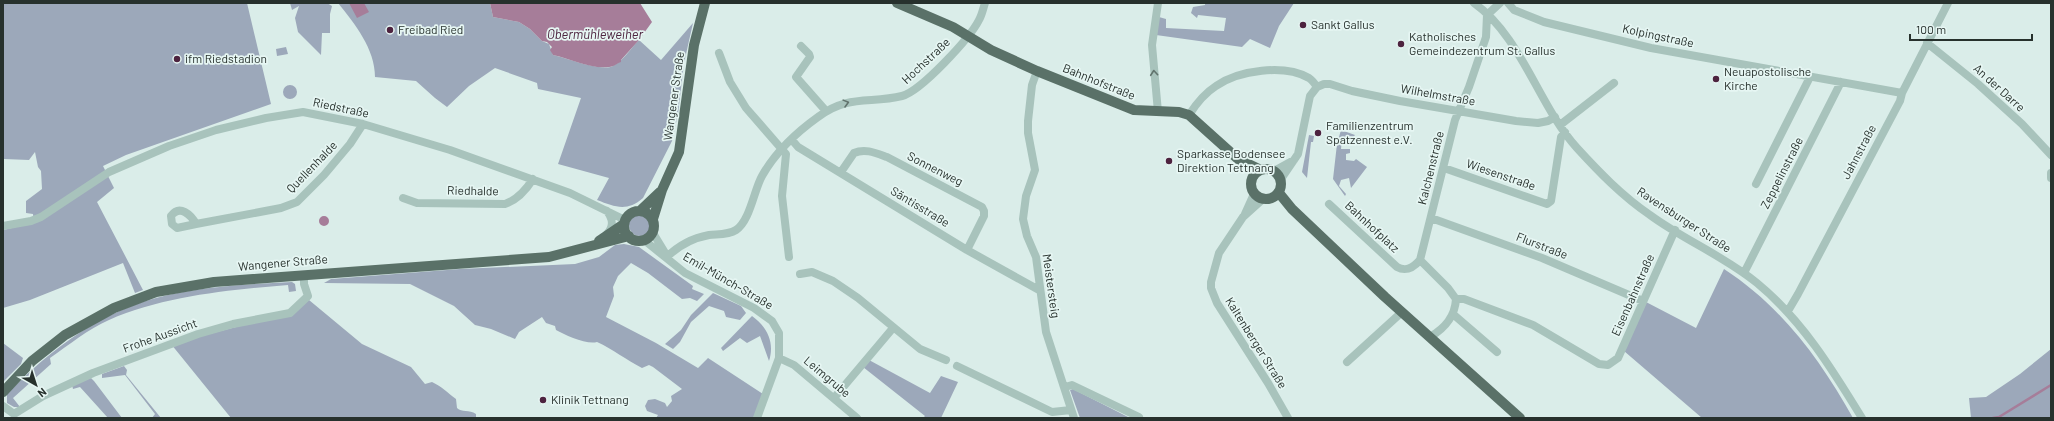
<svg xmlns="http://www.w3.org/2000/svg" width="2054" height="421" font-family="Barlow,sans-serif">
  <style>
    .green { fill: #9ca8ba }
    .water { fill: #a67d99 }
    .lines { fill: none; stroke-linecap: round; stroke-linejoin: round }
    .stream { stroke: #a67d99; stroke-width: 2.5 }
    .minor { stroke: #a8c3bc; stroke-width: 8 }
    .major { stroke: #5a7168; stroke-width: 10 }
    .oneway { stroke: #61736d }
    .poi-dot { fill: #4d233f; stroke: #e6f6f3; stroke-width: 1.5 }
    .labels { text-anchor: middle; stroke-width: 3.5; stroke-linejoin: round; paint-order: stroke }
    .poi-label { font-size: 12px; fill: #27312d; stroke: #e6f6f3; text-anchor: start }
    .street-label { font-size: 12px; fill: #27312d; stroke: #e6f6f3 }
    .water-label { font-size: 13px; font-style: italic; fill: #4d233f; stroke: #e6f6f3 }
  </style>
  <rect width="100%" height="100%" fill="#daede9"/>
  <path class="green" d="M3 3H247L271 104 126 155 103 166 114 188 97 202 143 290 135 293 123 263 30 300 3 308V230L34 223 33 214 26 213V201L42 189 41 171 38 167 35 152 29 160 4 159 3 171Z
    M290 3H327L332 6 330 14V33H322L321 55 298 32 295 18 299 6 292 10Z
    M338 3H490L493 17 519 22 530 29 542 41 549 44 553 55C567 58 601 72 613 66 623 61 631 48 639 40L661 60 693 23 684 63 678 114 672 141 643 198C627 212 615 207 597 200L609 178 558 164 581 98 538 89 537 83 495 68 469 86 447 107 435 98 416 81 375 77C375 49 355 24 338 3Z
    M1205 3H1294L1279 26 1270 48 1250 39 1242 47 1156 35 1159 17 1166 19V28L1224 31 1226 18 1198 15 1197 18 1191 13 1193 7 1205 5Z
    M286 47 288 54 277 56 276 49Z
    M283 92a7 7 0 1 1 14 0a7 7 0 1 1-14 0Z
    M1341 130 1355 135 1351 140 1342 138 1341 149H1350V153L1346 154V160L1354 161 1356 159 1367 167 1351 188 1349 178 1341 180 1339 186 1346 194 1345 196 1333 179 1337 144Z
    M1309 135 1314 136 1313 142H1311L1307 178 1302 172Z
    M629 225a11 11 0 1 1 22 0a11 11 0 1 1-22 0Z
    M624 244 639 247 693 286 692 289 704 294 697 301 690 298 682 299 648 273 631 263 618 276 613 287 614 296 606 317 656 343 698 368 708 358 763 394 754 418H656L658 415 647 411 645 406 648 400 655 399 665 403 667 407 672 401 671 396 682 389 653 367 649 365 642 368C626 360 613 349 597 342 587 345 565 335 556 330L555 326 546 323 542 317 519 332 515 339 491 329 475 325 454 306 410 284 324 283 331 279 460 269 575 264 599 257 615 245Z
    M1724 269C1781 306 1820 359 1853 418H1702L1624 351 1646 302 1696 328Z
    M292 282 295 284 296 291 289 292 288 285C229 290 164 296 109 320 88 329 69 345 50 358L51 364 13 398 20 407H14L7 403V394C52 348 103 309 168 295 208 286 251 284 292 282Z
    M713 293 741 306 746 313 740 320 726 317 724 311 709 306 691 322 680 342 673 349 665 344 681 330 691 315Z
    M309 300 362 344 411 367 425 384 432 382C441 386 448 393 456 399L457 408C462 413 469 409 476 414V418H231L171 344 290 313Z
    M752 316C767 327 775 342 769 361L760 336 747 343 740 338 723 351 721 348Z
    M3 343 23 358 21 364 3 382Z
    M2051 349V418H1971L1969 398 1986 397 2020 374Z
    M869 360 930 393 941 376 958 382 941 418H923L925 416 863 367Z
    M124 366 127 370 126 375 161 418H152L155 414 125 375 102 378V374Z
    M91 378 94 381 122 418H108L80 387 73 389 72 385Z
    M1073 389 1130 418H1080L1070 390Z"/>
  <path class="water" d="M349 3H364L369 12 357 18Z
    M490 3H640L652 22 639 40 621 60V62C617 63 614 67 609 67 589 69 572 59 553 55L550 50 552 47 547 42 542 41 530 29 519 22 493 17Z
    M319 221a5 5 0 1 1 10 0a5 5 0 1 1-10 0Z"/>
  <g class="lines">
    <path class="stream" d="M1993 418 1999 417 2051 385"/>
    <path class="minor" d="M1158 3 1152 45 1158 112
      M1474 3C1522 37 1538 105 1577 148 1599 172 1622 196 1650 215 1684 240 1724 256 1757 283 1802 320 1832 369 1862 418
      M1508 3 1514 10 1544 22 1651 48 1902 93
      M1487 15 1500 3
      M1927 43 1978 84 2022 124 2051 155
      M801 46 809 54 810 57 796 77 826 111
      M719 53 730 82 746 108 786 154 782 196 789 257
      M1037 71 1032 85 1028 121V133L1035 170 1026 196 1023 219 1027 236 1036 257 1046 332 1074 418
      M1189 115C1196 104 1205 93 1216 86 1239 70 1284 64 1309 78 1312 80 1315 84 1317 87
      M1560 125 1614 83
      M792 140 798 147 967 250 1039 290
      M1444 168 1547 204 1551 201 1561 137 1565 132
      M1274 171 1294 160
      M841 172 854 153C865 148 876 153 887 157L982 207 984 211V216L967 250
      M2051 173V178
      M1281 179 1298 154 1310 96 1317 87 1324 84H1330L1352 91 1400 101 1516 121 1538 123 1548 121 1555 117
      M1756 184 1810 77
      M403 198 417 203 505 204C517 200 526 190 533 179
      M1263 199 1243 217 1219 253 1211 282V288L1217 303 1268 383 1288 418
      M1329 204 1397 267C1406 272 1413 268 1420 260L1455 120 1469 87 1486 37 1487 15
      M607 211C613 219 614 226 607 234
      M1245 214 1254 194
      M1431 218 1542 258 1643 301
      M196 224 177 228 172 224 171 216C180 204 191 215 196 224L281 208 297 202 324 175 350 144 363 124
      M3 226 31 221 41 217 109 172 169 146 216 130 266 118 303 112 363 124 450 150 570 193 625 220
      M653 233 667 256
      M644 240 685 273 754 308 772 321 779 333V358L757 418
      M667 257C679 245 693 238 709 235 718 234 728 235 736 230 750 221 754 190 762 176 775 153 797 132 818 117 848 94 870 104 902 96 921 91 970 38 979 20 982 15 983 9 985 3
      M1420 260 1448 288 1456 299C1455 317 1445 328 1430 337
      M1744 273 1841 82
      M800 274 812 272 833 281 858 298 920 349 946 360
      M1456 299H1464L1533 325 1599 364 1608 365 1618 358 1675 230
      M1788 311 1798 294 1900 101 1902 93 1948 3
      M1454 315 1497 352
      M779 358 794 365 857 418
      M1347 362 1402 312
      M957 366 1052 412 1071 410
      M1065 387 1072 385 1139 417
      M834 398 893 328
      M3 406 14 414 43 396 93 373 198 334 233 324 290 313 308 296 304 284V275"/>
    <path class="major" d="M897 3 953 27 991 50 1037 71 1134 110 1179 112 1189 115 1238 159 1261 170
      M1251 184a15 15 0 1 1 30 0a15 15 0 1 1-30 0Z
      M1279 193 1292 209 1385 297 1520 418
      M641 210 660 192
      M624 226a15 15 0 1 1 30 0a15 15 0 1 1-30 0Z
      M653 219 662 190 679 152 694 45 705 3
      M599 241 624 224
      M3 392 32 361 65 335 114 308 156 292 214 282 549 257 629 236"/>
  </g>
  <defs><path id="oneway-chevron" d="M-2-3.5L2.5 0L-2 3.5" fill="none" stroke-width="1.6" stroke-linecap="round" stroke-linejoin="round"/></defs>
  <g class="oneway">
    <use href="#oneway-chevron" transform="translate(1154 73) rotate(-95)"/>
    <use href="#oneway-chevron" transform="translate(846 103) rotate(-15)"/>
  </g>
  <g class="poi-dot">
    <circle cx="1303" cy="25" r="4"/>
    <circle cx="390" cy="30" r="4"/>
    <circle cx="1401" cy="44" r="4"/>
    <circle cx="177" cy="59" r="4"/>
    <circle cx="1716" cy="79" r="4"/>
    <circle cx="1318" cy="133" r="4"/>
    <circle cx="1169" cy="161" r="4"/>
    <circle cx="543" cy="400" r="4"/>
  </g>
  <g class="labels">
    <g class="poi-label">
      <text x="1311" y="29">Sankt Gallus</text>
      <text x="398" y="34">Freibad Ried</text>
      <text x="1409" y="41">Katholisches<tspan x="1409" dy="14">Gemeindezentrum St. Gallus</tspan></text>
      <text x="185" y="63">ifm Riedstadion</text>
      <text x="1724" y="76">Neuapostolische<tspan x="1724" dy="14">Kirche</tspan></text>
      <text x="1326" y="130">Familienzentrum<tspan x="1326" dy="14">Spatzennest e.V.</tspan></text>
      <text x="1177" y="158">Sparkasse Bodensee<tspan x="1177" dy="14">Direktion Tettnang</tspan></text>
      <text x="551" y="404">Klinik Tettnang</text>
    </g>
    <g class="street-label">
      <text transform="translate(1658 36) rotate(12)" y="4">Kolpingstraße</text>
      <text transform="translate(926 61) rotate(-43)" y="4">Hochstraße</text>
      <text transform="translate(1099 82) rotate(22)" y="4">Bahnhofstraße</text>
      <text transform="translate(1999 88) rotate(42)" y="4">An der Darre</text>
      <text transform="translate(1438 95) rotate(10)" y="4">Wilhelmstraße</text>
      <text transform="translate(674 96) rotate(-82)" y="4">Wangener Straße</text>
      <text transform="translate(341 108) rotate(12)" y="4">Riedstraße</text>
      <text transform="translate(1859 152) rotate(-62)" y="4">Jahnstraße</text>
      <text transform="translate(312 167) rotate(-46)" y="4">Quellenhalde</text>
      <text transform="translate(1431 168) rotate(-76)" y="4">Kalchenstraße</text>
      <text transform="translate(935 169) rotate(27)" y="4">Sonnenweg</text>
      <text transform="translate(1782 173) rotate(-63)" y="4">Zeppelinstraße</text>
      <text transform="translate(1501 175) rotate(19)" y="4">Wiesenstraße</text>
      <text transform="translate(473 191) rotate(1)" y="4">Riedhalde</text>
      <text transform="translate(920 207) rotate(31)" y="4">Säntisstraße</text>
      <text transform="translate(1684 220) rotate(33)" y="4">Ravensburger Straße</text>
      <text transform="translate(1372 227) rotate(43)" y="4">Bahnhofplatz</text>
      <text transform="translate(1542 246) rotate(21)" y="4">Flurstraße</text>
      <text transform="translate(283 263) rotate(-5)" y="4">Wangener Straße</text>
      <text transform="translate(728 281) rotate(30)" y="4">Emil-Münch-Straße</text>
      <text transform="translate(1051 286) rotate(82)" y="4">Meistersteig</text>
      <text transform="translate(1633 295) rotate(-66)" y="4">Eisenbahnstraße</text>
      <text transform="translate(160 336) rotate(-20)" y="4">Frohe Aussicht</text>
      <text transform="translate(1256 343) rotate(58)" y="4">Kaltenberger Straße</text>
      <text transform="translate(827 377) rotate(40)" y="4">Leimgrube</text>
    </g>
    <g class="water-label">
      <text x="595" y="39">Obermühleweiher</text>
    </g>
  </g>
  <rect width="2054" height="421" fill="none" stroke="#27312d" stroke-width="8"/>
  <g transform="translate(36 385) rotate(141)" stroke="#e6f6f3" stroke-width="3" paint-order="stroke">
  <path d="M0-3L7 15L0 10L-7 15Z" fill="#27312d"/>
  <text y="-6" font-size="11" font-weight="bold" text-anchor="middle" fill="#27312d">N</text>
  </g>
  <path d="M1910 34v6h122v-6" fill="none" stroke="#27312d" stroke-width="2"/>
  <text x="1916" y="34" font-size="12" fill="#27312d" stroke="#e6f6f3" stroke-width="3" paint-order="stroke">100 m</text>
</svg>
